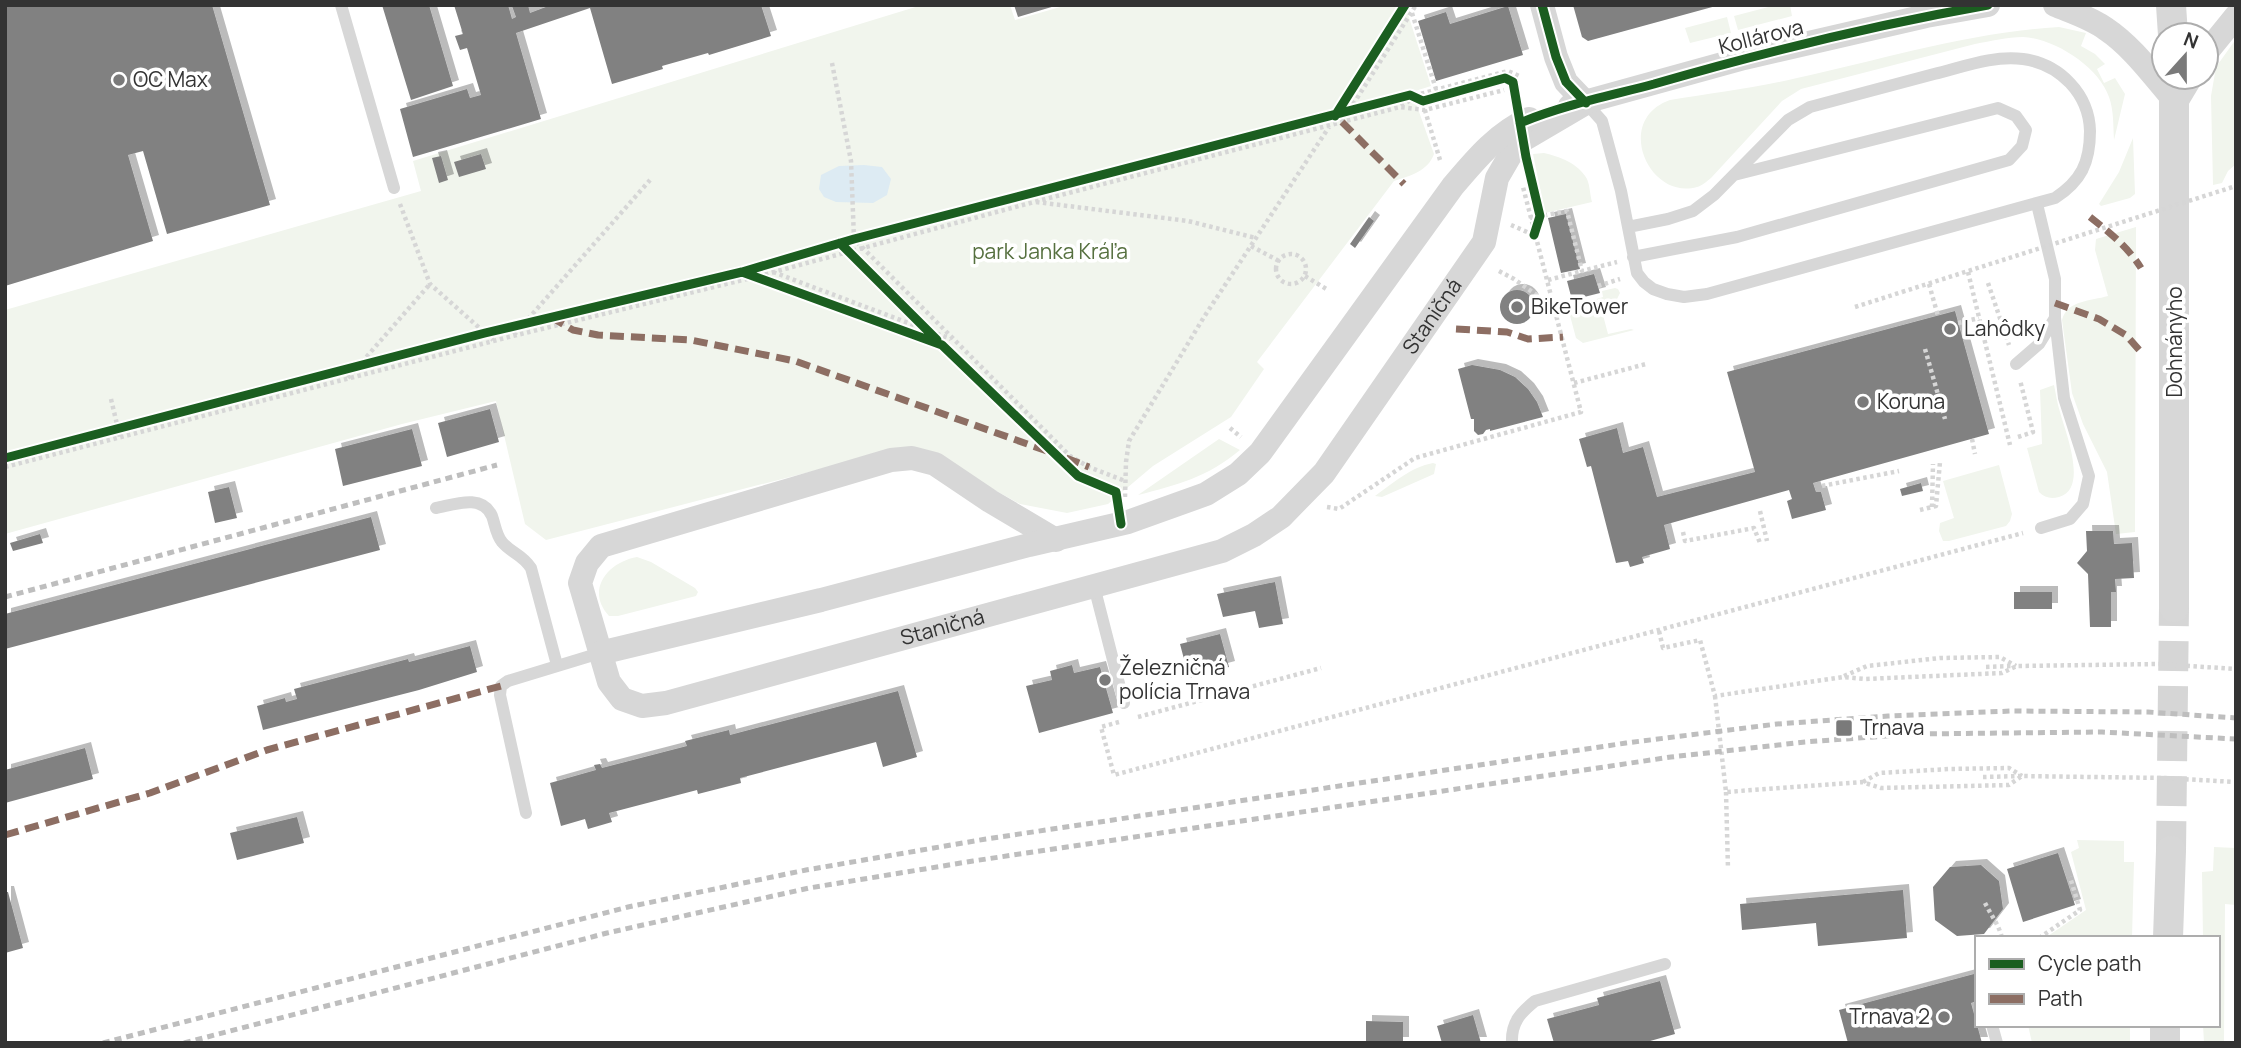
<svg xmlns="http://www.w3.org/2000/svg" width="2241" height="1048" font-family="Manrope,sans-serif">
  <style>
    .green { fill: #f1f5ed }
    .water { fill: #ddebf3 }
    .building { fill: #818181; filter: url(#shadow) }
    .lines { fill: none; stroke-linecap: round; stroke-linejoin: round }
    .tertiary-tunnel { stroke: #d6d6d6; stroke-width: 30; stroke-dasharray: 30 15; stroke-linecap: butt }
    .path { stroke: #d6d6d6; stroke-width: 4.5; stroke-dasharray: 3.5 3.5; stroke-linecap: butt }
    .service { stroke: #d7d7d7; stroke-width: 12 }
    .minor { stroke: #d7d7d7; stroke-width: 24 }
    .tertiary { stroke: #d7d7d7; stroke-width: 30 }
    .rail { stroke: #bebebe; stroke-width: 5; stroke-dasharray: 7 5; stroke-linecap: butt }
    .path-bridge { stroke: #d6d6d6; stroke-width: 4.5; stroke-dasharray: 3.5 3.5; stroke-linecap: butt }
    .quiet { stroke: #8d6e63; stroke-width: 7; stroke-dasharray: 14 7; stroke-linecap: butt }
    .cycleway-casing { stroke: #fff; stroke-width: 13 }
    .cycleway { stroke: #1b5e20; stroke-width: 9 }
    .poi-dot { fill: #7a7a7a; stroke: #fff; stroke-width: 2.5 }
    .labels { text-anchor: middle; stroke-width: 7; stroke-linejoin: round; paint-order: stroke }
    .street-label { font-size: 21px; fill: #333; stroke: #fff }
    .poi-label { font-size: 21px; fill: #333; stroke: #fff; text-anchor: start }
    .park-label { font-size: 21px; fill: #56703f; stroke: #fff }
  </style>
  <defs>
    <filter id="shadow"><feDropShadow dx="6" dy="-6" stdDeviation="0" flood-color="#0004"/></filter>
  </defs>
  <rect width="100%" height="100%" fill="#fff"/>
  <path class="green" d="M922 5H1010L1015 20 1067 5H1405L1431 86 1412 92 1434 154C1428 171 1410 176 1394 181L1257 362 1264 369 1231 417 1153 466 1108 504 1067 513 1020 504 932 455 894 450 546 540 525 524 496 401 402 424 5 534V310L421 191 413 161Z
    M1776 5H1790L1792 16 1738 30 1734 16Z
    M1727 17 1731 33 1690 43 1685 28Z
    M2059 27 2086 33 2081 46 2095 54 2105 64 2097 69 2104 83 2115 78 2125 94 2114 140C2113 126 2114 111 2109 97 2099 67 2054 38 2023 37 2007 37 1991 41 1975 44L1801 89 1782 101 1711 178C1707 181 1702 186 1697 187 1649 201 1613 120 1670 100 1712 93 1755 88 1797 78 1884 59 1970 32 2059 27Z
    M2236 39V164L2228 171 2222 183 2213 185 2211 96 2216 67Z
    M2133 138 2135 194 2130 198 2101 206 2099 204 2119 172Z
    M1544 153C1560 157 1578 163 1587 179 1590 186 1590 195 1592 202L1545 213 1533 154Z
    M2136 227 2135 532 2116 534 2107 472 2083 424 2072 393 2062 320C2067 300 2091 301 2108 296L2095 250 2096 239Z
    M1615 288 1618 289 1620 293 1617 299 1600 304 1608 334 1631 329 1634 330 1587 342 1583 343 1576 338 1568 308 1603 297 1602 291Z
    M2054 385C2056 394 2057 403 2060 412 2065 431 2089 489 2059 497 2051 499 2045 498 2039 492L2027 448 2042 444 2040 390Z
    M1219 439 1240 450C1208 477 1177 485 1138 495Z
    M1433 463 1436 464 1434 474 1382 497 1375 496C1393 483 1411 467 1433 463Z
    M1999 465 2012 514 2010 521 2006 526 1949 541H1943L1939 531 1940 523 1954 518 1943 481Z
    M637 557 651 562 695 588 698 592 696 596 618 616H609C585 590 608 562 637 557Z
    M2077 840 2124 841V862H2134L2132 938H2045L2086 910 2071 852 2079 848Z
    M2214 847 2236 848V905L2225 904 2224 1043H2204L2203 1025H2218V938H2203L2202 872 2213 871Z
    M2028 1025H2130V1043H2032Z"/>
  <path class="water" d="M864 165 882 167 891 179 887 195 873 203 836 202 824 197 819 189 821 175 839 166Z"/>
  <path class="building" d="M5 5H212L270 205 167 234 143 151 128 155 153 241 5 286Z
    M382 5H429L453 86 411 100Z
    M454 5H508L512 19 516 17 512 6 514 5H528L530 13 551 5H761L771 36 709 55 708 53 662 66 663 69 612 84 590 8 516 33 541 119 413 157 400 109 467 89 470 98 481 95 467 48 460 50 455 36 463 34Z
    M1014 5H1055V6L1018 17Z
    M1573 5H1716V6L1588 41 1582 37Z
    M1508 6 1523 55 1436 81 1418 21 1446 12 1450 24Z
    M481 154 486 169 459 177 454 162Z
    M441 156 448 180 439 183 432 158Z
    M1566 214 1580 269 1561 273 1548 218Z
    M1369 217 1374 221 1355 248 1350 244Z
    M1594 274 1600 293 1572 300 1567 281Z
    M1500 307a17 17 0 1 1 34 0a17 17 0 1 1-34 0Z
    M1955 311 1989 434 1813 483 1816 492H1821L1826 510 1792 519 1787 501 1792 499 1789 490 1664 525 1670 549 1642 557 1644 563 1630 567 1628 561 1616 563 1591 466 1587 467 1579 439 1617 428 1623 453 1643 447 1657 497 1755 472 1727 372Z
    M1472 365 1500 370 1515 377 1528 389 1537 402 1543 417 1490 431V429L1486 430 1483 434 1478 435 1474 431V419H1471L1458 369Z
    M490 409 499 442 447 457 438 423Z
    M412 429 422 466 343 486 335 449Z
    M1921 483 1923 491 1902 496 1900 489Z
    M229 487 237 518 215 523 208 492Z
    M371 517 380 550 5 649V614Z
    M2086 531H2113L2114 544 2132 543 2134 578 2115 579 2116 592H2111V627H2090L2088 574 2077 563 2087 551Z
    M40 534 43 543 13 551 10 543Z
    M1275 582 1283 624 1259 628 1255 611 1223 617 1217 594Z
    M2014 592H2052V609H2014Z
    M1220 634 1229 667 1189 678 1180 644Z
    M470 646 477 672 419 690 263 730 257 706 285 698 286 702 297 699 294 689 408 659 409 662Z
    M1072 665 1074 673 1100 667 1113 713 1039 733 1026 686 1052 680 1050 671Z
    M898 691 917 757 883 767 876 742 740 778 741 783 698 794 697 790 609 813 612 822 588 829 585 819 561 826 550 783 596 770 594 765 600 764 602 768 687 746 685 741 729 730 730 735Z
    M85 748 93 779 5 803V770Z
    M297 817 304 843 237 860 230 833Z
    M2058 853 2075 905 2023 922 2007 869Z
    M1981 865 1999 881 2003 909 1984 934 1957 936 1935 920 1933 887 1950 867Z
    M1903 890 1907 938 1818 946 1816 923 1742 930 1740 904Z
    M5 892H8L23 948 5 953Z
    M1974 974 1977 983V1001L1971 1003 1982 1043H1848L1839 1010Z
    M1660 981 1675 1034 1643 1043H1554L1547 1019 1599 1005 1597 998Z
    M1473 1015 1481 1043H1442L1437 1026Z
    M1366 1021 1403 1022V1043H1366Z"/>
  <g class="lines">
    <path class="tertiary-tunnel" d="M2171 851 2174 607"/>
    <path class="path" d="M1412 13 1436 89
      M832 63 851 161 854 239 1070 456 1089 467 1125 481
      M1401 106 1420 94
      M1342 122 1416 5
      M1440 160 1420 94 1508 71 1519 76
      M1036 202 1188 221 1256 238
      M400 204 430 284 493 340
      M1530 218 1567 211 1582 271 1617 262
      M1511 225 1534 235
      M1251 246 1279 261
      M1276 269a15 15 0 1 1 30 0a15 15 0 1 1-30 0Z
      M1499 271 1514 279 1555 308
      M773 272 951 339
      M1968 272 2010 445
      M1305 276 1328 290
      M1548 280 1582 271
      M1988 283 2009 345
      M1929 284 1938 316
      M1598 286 1620 279
      M1855 307 1902 292
      M1958 323 1979 318
      M514 335 650 180
      M1925 349 1945 419
      M348 378 430 284
      M1574 383 1646 364
      M111 399 120 437
      M1230 428 1241 437
      M2018 437 2033 432 2020 380
      M1972 439 1975 454
      M5 467 513 336 755 277 1034 202 1400 107 1425 110 1504 90
      M1822 486 1899 471
      M1125 497 1126 462 1129 441 1204 317 1329 127
      M1327 507 1339 509 1415 458 1581 412 1523 187
      M1932 507 1933 464
      M1920 510 1936 506 1940 462
      M1760 511 1767 541
      M1683 532 1685 541 1754 528 1760 543
      M1659 631 1663 648 1700 640 1715 696 1843 677 1865 679 2002 673 2017 666 2159 664 2236 669
      M1986 667 2013 666
      M1844 676 1867 666 1940 658 2000 657 2016 666
      M1715 696 1726 792 1862 782 1881 788 2009 785 2022 776 2163 778 2236 782
      M1138 717 1321 668
      M1119 722 1101 727 1114 775 2023 533
      M1983 777 2021 776
      M1863 782 1879 773 1950 769 2009 768 2022 776
      M1726 792 1728 869
      M1985 903C1991 915 1999 925 2002 938
      M2039 938 2080 910 2070 877"/>
    <path class="service" d="M341 5 394 188
      M1586 103 1602 121 1621 191 1637 273 1644 282 1653 289 1667 294 1684 297 1707 294 2055 198C2081 181 2090 163 2090 131 2089 94 2060 64 2023 59 1993 55 1963 67 1934 74 1893 85 1851 96 1810 107L1788 120 1714 195 1693 211 1668 219 1628 227
      M2037 204 2055 279V318L2064 398 2089 476 2083 504 2070 519 2041 528
      M1633 257 1737 237 2009 160 2022 146 2026 130 2016 116 1998 108 1734 175
      M2016 364 2039 344 2055 318
      M436 508C453 505 482 493 492 516 495 524 496 535 502 542 511 553 522 554 531 568L557 665
      M1094 586 1124 703
      M526 813 500 695 501 686 508 681 600 653
      M1992 1025 1997 1043
      M1512 1043C1511 1023 1520 1013 1535 1001L1665 964"/>
    <g class="minor">
      <path d="M1542 5 1556 57 1566 82 1586 103"/>
      <path d="M2055 5C2072 12 2091 18 2106 29 2133 47 2154 77 2176 102L2191 77"/>
      <path d="M2206 53 2236 16"/>
      <path d="M1570 106 1744 58 1926 16 1988 5"/>
      <path id="s1" d="M1056 540 990 501 935 464 912 458 891 460 601 546 587 563 580 583 609 682 622 699 642 706 666 703 1222 551 1254 535 1281 517 1324 473 1484 242 1497 178 1515 147 1523 140 1586 103"/>
      <path d="M600 653 821 600 1029 545 1128 522 1206 494 1238 474 1260 453 1453 186C1475 160 1497 133 1529 119"/>
    </g>
    <path class="tertiary" d="M2171 5 2173 35
      M2174 607V77
      M2168 938 2171 851
      M2165 1043V1025"/>
    <path class="rail" d="M5 597 497 465
      M103 1043 628 907 806 870 986 839 1626 743 1777 724 1888 716 2012 711 2148 712 2236 718
      M184 1043 607 933 809 888 973 861 1671 757 1805 742 1914 734 2102 732 2236 739"/>
    <path class="path-bridge" d="M1902 292 2236 186"/>
    <path class="quiet" d="M1342 122 1404 184
      M2090 217C2109 232 2128 247 2141 268
      M2055 303 2099 319 2126 335 2141 352
      M551 317 573 330 598 335 691 340 795 361 1047 451
      M1456 329 1507 332 1528 339 1563 337
      M1066 458 1089 467
      M5 835 150 793 267 750 501 686"/>
    <g class="cycleway-casing">
      <path id="cycleway" d="M1542 5 1556 57 1566 82 1586 103
        M1335 116 1405 5
        M1520 123C1563 105 1609 96 1654 84 1764 52 1875 25 1988 5
        M840 243 937 340
        M742 272 942 345 1078 476 1116 492 1121 524
        M5 458 485 333 742 272 854 239 1410 95 1423 101 1505 78 1513 82 1526 157 1540 216 1534 235"/>
    </g>
    <use href="#cycleway" class="cycleway"/>
  </g>
  <g class="poi-dot">
    <circle cx="119" cy="80" r="7"/>
    <circle cx="1517" cy="307" r="7"/>
    <circle cx="1950" cy="329" r="7"/>
    <circle cx="1863" cy="402" r="7"/>
    <circle cx="1105" cy="680" r="7"/>
    <rect x="1835" y="719" width="18" height="18" rx="3.5"/>
    <circle cx="1944" cy="1017" r="7"/>
  </g>
  <g class="labels">
    <g class="street-label">
      <text transform="translate(1761 37) rotate(-14)" y="7">Kollárova</text>
      <text dy="7" stroke="none"><textPath href="#s1" startOffset="1600">Staničná</textPath></text>
      <text transform="translate(2175 342) rotate(-90)" y="7">Dohnányho</text>
      <text dy="7" stroke="none"><textPath href="#s1" startOffset="990">Staničná</textPath></text>
    </g>
    <g class="poi-label">
      <text x="133" y="87">OC Max</text>
      <text x="1531" y="314">BikeTower</text>
      <text x="1964" y="336">Lahôdky</text>
      <text x="1877" y="409">Koruna</text>
      <text x="1119" y="675">Železničná<tspan x="1119" dy="24">polícia Trnava</tspan></text>
      <text x="1860" y="735">Trnava</text>
      <text x="1930" y="1024" text-anchor="end">Trnava 2</text>
    </g>
    <g class="park-label">
      <text x="1050" y="259">park Janka Kráľa</text>
    </g>
  </g>
  <rect width="2241" height="1048" fill="none" stroke="#333333" stroke-width="14"/>
  <rect x="1975" y="936" width="245" height="91" fill="#ffffff" stroke="#adadad" stroke-width="2"/>
  <rect x="1989" y="959" width="35" height="10" fill="#1b5e20" stroke="#adadad" stroke-width="2"/>
  <text x="2038" y="971" font-size="21" fill="#333333">Cycle path</text>
  <rect x="1989" y="994" width="35" height="10" fill="#8d6e63" stroke="#adadad" stroke-width="2"/>
  <text x="2038" y="1006" font-size="21" fill="#333333">Path</text>
  <g transform="translate(2185 56) rotate(21)"><circle r="33" fill="#ffffff" stroke="#adadad" stroke-width="2"/>
  <path d="M0-5L12 26L0 18L-12 26Z" fill="#7a7a7a"/>
  <text y="-10" font-size="19" font-weight="bold" text-anchor="middle" fill="#333333">N</text>
  </g>
</svg>
